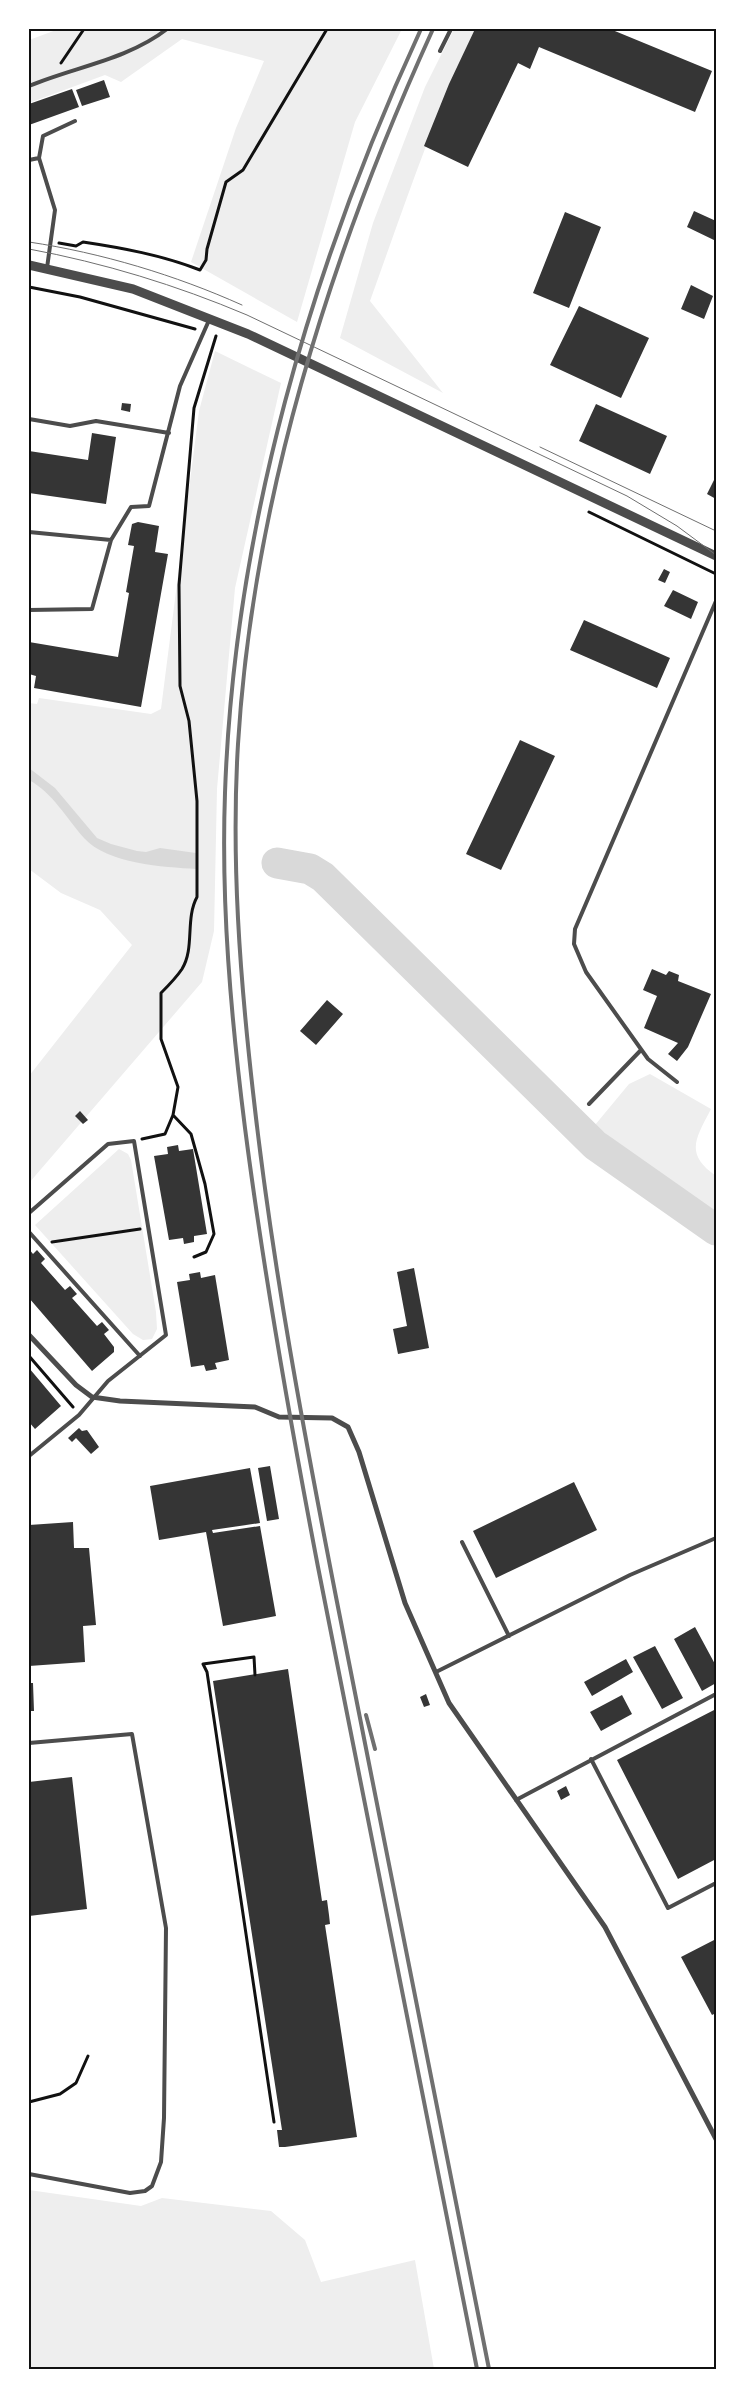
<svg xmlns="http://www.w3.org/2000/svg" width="745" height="2398" font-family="Karla,sans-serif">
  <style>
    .green { fill: #eee }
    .water { fill: #d9d9d9 }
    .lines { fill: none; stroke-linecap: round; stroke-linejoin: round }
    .river { stroke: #d9d9d9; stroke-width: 31 }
    .building { fill: #353535 }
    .path { stroke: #111; stroke-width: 3 }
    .service { stroke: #4c4c4c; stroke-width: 4 }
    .minor { stroke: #4c4c4c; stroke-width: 5 }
    .tertiary { stroke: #4c4c4c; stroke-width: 9 }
    .tram { stroke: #707070; stroke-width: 1 }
    .rail { stroke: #707070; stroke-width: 4 }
    .neatline { fill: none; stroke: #111; stroke-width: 2 }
  </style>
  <rect width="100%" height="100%" fill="#fff"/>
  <path class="green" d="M59 29H402L355 122 297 322 191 262 236 128 264 61 182 39 121 82 105 75 29 103V40Z
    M454 29H475C434 117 403 209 370 301L443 393 340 338 373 223 425 87Z
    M215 351 281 383 235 588 217 789 214 931 202 982 29 1183V1076L132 945 100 910 61 893 29 869V703L37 704 39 698 151 714 161 709 199 411Z
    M650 1074 711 1109C696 1138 684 1154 716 1176V1218L664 1181 595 1125 629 1084Z
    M119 1149 128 1154 131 1160 156 1312 157 1329 152 1339 143 1340 133 1334 35 1225Z
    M29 2190 141 2206 162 2198 271 2211 305 2240 321 2282 415 2260 434 2369H29Z"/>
  <path class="water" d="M29 768 55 788 97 838 111 844 137 851 146 852 160 848 196 853V869C164 867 107 864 84 838 66 818 53 793 29 780Z"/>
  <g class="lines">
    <path class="river" d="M277 863 310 869 323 877 595 1145 716 1230"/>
  </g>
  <path class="building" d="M475 29H610L712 71 695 112 539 47 530 69 518 63 468 167 424 146 449 84Z
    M104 80 110 97 82 106 76 90Z
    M72 89 79 107 29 125V104Z
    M694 211 716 221V241L687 227Z
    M565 212 601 227 569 308 533 293Z
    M691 285 713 296 704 319 681 309Z
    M579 306 649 338 621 398 550 365Z
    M122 403 131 404 130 412 121 410Z
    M596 404 667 436 650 474 579 441Z
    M92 433 116 437 106 504 29 493V451L88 460Z
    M716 476V499L707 494Z
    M138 522 159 526 155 552 168 554 141 707 34 688 36 676 29 674V642L118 657 129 593 126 592 134 546 128 545 132 524Z
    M664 569 670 572 665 583 658 580Z
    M673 590 698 602 691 619 664 606Z
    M584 620 670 658 657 688 570 650Z
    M520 740 555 756 501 870 466 854Z
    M652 969 666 975 669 971 679 975 678 981 711 994 688 1047 677 1061 668 1054 678 1043 644 1028 657 996 643 990Z
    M327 1000 343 1014 316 1045 300 1031Z
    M80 1111 88 1120 83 1124 75 1116Z
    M178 1145 179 1151 193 1149 207 1234 194 1236V1242L184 1244 183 1238 169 1240 154 1156 168 1154 167 1147Z
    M29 1249 33 1254 37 1250 45 1259 41 1263 65 1290 70 1286 77 1294 72 1298 97 1326 102 1322 109 1330 104 1334 114 1347V1352L92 1371 29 1298Z
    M414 1268 429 1348 398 1354 393 1329 407 1326 397 1272Z
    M200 1272 201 1278 215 1275 229 1360 215 1363 217 1369 206 1371 204 1365 191 1367 177 1282 190 1280 189 1274Z
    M29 1368 61 1406 35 1429 29 1422Z
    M79 1428 82 1431 87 1430 99 1447 91 1454 76 1438 72 1442 68 1438Z
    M270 1466 279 1519 267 1521 258 1468Z
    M250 1468 260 1523 212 1530 213 1533 260 1526 276 1616 223 1626 206 1532 159 1540 150 1486Z
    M574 1482 597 1530 496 1578 473 1531Z
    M73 1522 74 1548H89L96 1625 83 1626 85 1662 29 1666V1525Z
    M695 1627 716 1666V1683L702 1691 674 1639Z
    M655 1646 683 1698 662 1709 633 1657Z
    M626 1659 633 1672 592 1696 584 1682Z
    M288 1669 322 1901 327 1900 329 1915 330 1924 325 1925 357 2137 285 2147H279L277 2130H282L213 1681Z
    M29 1683H33L34 1711H29Z
    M426 1694 430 1705 424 1707 420 1697Z
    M622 1695 632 1714 601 1731 590 1712Z
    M716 1709V1859L678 1879 617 1760Z
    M72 1777 87 1909 29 1916V1782Z
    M566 1786 570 1795 561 1800 557 1791Z
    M716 1939V2013L712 2015 681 1957Z"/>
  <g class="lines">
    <path class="path" d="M61 63 84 29
      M59 243 76 246 83 242C123 248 161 255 200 270L206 260 207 249 226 182 243 170 327 29
      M29 287 80 297 195 329
      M589 512 716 574
      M173 1115 191 1134 205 1184 214 1234 206 1252 194 1257
      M142 1139 165 1134 173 1115 178 1087 161 1039V993C168 986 176 978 182 969 195 948 185 919 197 897V801L189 721 180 686 179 585 194 408 216 336
      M52 1242 140 1229
      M29 1356 73 1407
      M255 1675 254 1657 203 1664 207 1672 274 2122
      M29 2102 60 2094 76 2083 88 2056"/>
    <path class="service" d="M440 51 451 29
      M29 86C74 67 127 60 167 29
      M29 160 39 158
      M47 268 55 210 39 158 43 136 75 121
      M29 419 70 426 96 421 169 433
      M29 532 111 540
      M29 610 92 609 111 540 131 507 149 506 180 386 210 318
      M677 1082 648 1059 586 972 574 944 575 929 716 601
      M589 1104 641 1050
      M29 1213 108 1144 134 1141 166 1335 108 1381 79 1415 29 1456
      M29 1232 140 1356
      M462 1542 509 1636
      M436 1672 630 1575 716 1538
      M29 1743 132 1734 166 1928 164 2118 161 2162 152 2186 145 2191 130 2193 29 2174
      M591 1759 668 1908 716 1883
      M516 1800 716 1694"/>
    <path class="minor" d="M29 1335 76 1385 92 1397 120 1401 255 1407 279 1417 332 1418 348 1427 359 1452 405 1603 449 1703 605 1927 716 2139"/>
    <path class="tertiary" d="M29 265 133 289 248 334 716 556"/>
    <path class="tram" d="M29 242C102 253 175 275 242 305
      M29 249C104 263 176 285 247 315L627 496 677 526 716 555
      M540 447 716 531"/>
    <path class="rail" d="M421 29C311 267 234 529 225 793 221 905 231 1017 245 1128 264 1276 290 1421 318 1567 369 1835 423 2102 477 2369
      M433 29C331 253 253 497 238 744 231 860 240 977 253 1092 272 1264 304 1433 337 1602 388 1858 437 2114 489 2369
      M366 1715 375 1749"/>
  </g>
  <rect width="745" height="2398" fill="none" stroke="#ffffff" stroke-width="60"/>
  <rect x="30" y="30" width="685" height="2338" class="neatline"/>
</svg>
